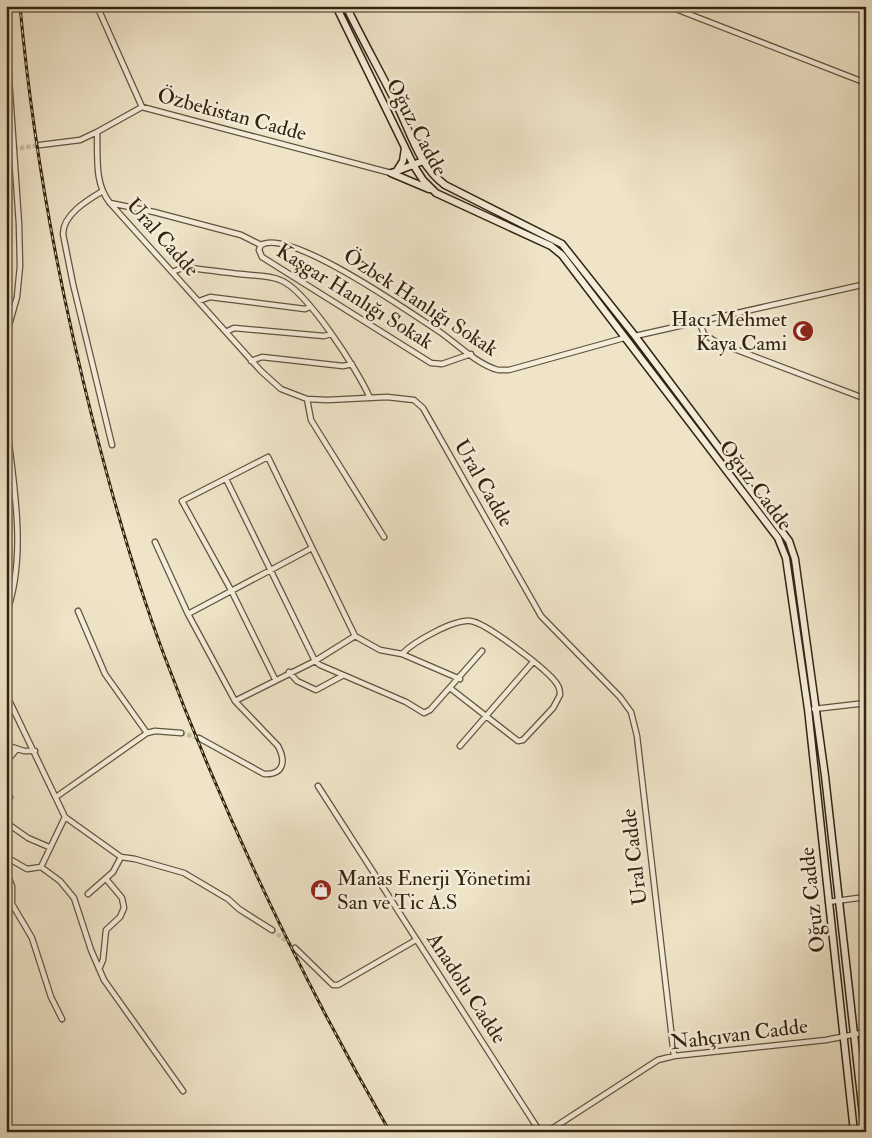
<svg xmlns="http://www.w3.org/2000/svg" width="872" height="1138" font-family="'IM FELL Double Pica',serif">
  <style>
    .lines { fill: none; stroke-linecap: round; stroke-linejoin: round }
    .street-tunnel { stroke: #c9bea3; stroke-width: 4.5; stroke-dasharray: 4.5 2; stroke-linecap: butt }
    .street-casing { stroke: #60543e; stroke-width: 7 }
    .secondary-casing { stroke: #312410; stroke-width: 9 }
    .street { stroke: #f5eddb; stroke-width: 4.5 }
    .secondary { stroke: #f5eddb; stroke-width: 6 }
    .rail-casing { stroke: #312410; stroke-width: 3 }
    .rail { stroke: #f5eddb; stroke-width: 1; stroke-dasharray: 4; stroke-linecap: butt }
    .labels { text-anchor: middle; stroke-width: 5; stroke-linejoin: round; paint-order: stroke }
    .street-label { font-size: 21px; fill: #312410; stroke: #f5eddb }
    .poi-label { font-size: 21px; fill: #312410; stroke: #f5eddb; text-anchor: end }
  </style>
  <rect width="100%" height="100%" fill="#efe4c8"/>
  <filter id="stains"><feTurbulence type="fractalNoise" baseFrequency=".004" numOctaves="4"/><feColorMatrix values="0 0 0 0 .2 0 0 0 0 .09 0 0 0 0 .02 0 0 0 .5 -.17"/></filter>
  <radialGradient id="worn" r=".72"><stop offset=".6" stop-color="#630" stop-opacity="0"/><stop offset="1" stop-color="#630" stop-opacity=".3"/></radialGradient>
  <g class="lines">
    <path class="street-tunnel" d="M7 150 40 145
      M181 733 199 738
      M272 930 295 948"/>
    <g class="street-casing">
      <path id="street" d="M97 6 142 107 391 173
        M668 6 866 83
        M6 34 19 224 20 266 17 297 6 336
        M142 107 97 132C98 157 94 183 110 203L261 371 281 389 307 399 327 400 387 397 414 400 423 408 541 616 620 697 631 712 637 736 674 1056
        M40 145 80 140 97 132
        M6 150H7
        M101 192C86 201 63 215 63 234L73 284 112 445
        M110 203 154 212 241 235 261 245
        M261 245C289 227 412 314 440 332 457 344 477 364 498 370H509L624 338
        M261 245 259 250 262 257 431 363 442 364 471 354
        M172 272 185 267C206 270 228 273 250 275 260 276 271 276 280 280 306 289 359 372 370 398
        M199 301 210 297 305 309 310 307
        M699 321 704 334 716 342 866 399
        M226 332 234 328 324 336 331 334
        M635 336 866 284
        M251 361 262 357 343 366 352 364
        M307 399 311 420 384 537
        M6 420C13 479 28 557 6 614
        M226 479 315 661 320 665 406 702 424 713 430 710 482 651
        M155 542 188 614 235 701 278 746C286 761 284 775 264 774L199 738
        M78 611 105 674 147 733
        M188 614 312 548
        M402 654C413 642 454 619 471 621 486 623 548 670 557 684 560 688 560 691 560 695L553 708 523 740 518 741 450 688
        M289 672 297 681 316 690 342 676
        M275 679 231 590 182 501 268 457 355 636 380 650 402 654 460 679
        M6 694 65 817 121 857 135 859 184 873 228 899 239 909 272 930
        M235 701 315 661 355 636
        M814 709 866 703
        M6 745 24 751H35
        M460 746 533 662
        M6 762 17 749
        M318 786 540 1132
        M6 797H10
        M56 797 147 733 155 731 181 733
        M11 826 28 838 49 847
        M6 857 27 869 41 867 65 817
        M41 867 60 881 74 898 91 950 104 980 183 1091
        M6 871 12 886V904L32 938 51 997 62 1019
        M88 894 113 872 121 857
        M828 902 866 897
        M295 948 333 985H338L416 940
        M99 969 103 960 106 930 120 917 124 908 122 898 107 880
        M547 1132 658 1060 674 1056 826 1040 866 1032"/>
    </g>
    <g class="secondary-casing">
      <path id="secondary" d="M336 6 414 166 423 180 436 193 551 246 562 255 778 538 786 558 808 709 854 1132
        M346 6C362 39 380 71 396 103 410 131 419 166 445 185L562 244 635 336 789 541 795 559 825 776 865 1132
        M396 172 403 161 405 148
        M391 173 429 189
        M392 173 423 161"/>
    </g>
    <use href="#street" class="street"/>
    <use href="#secondary" class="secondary"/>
    <g class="rail-casing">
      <path id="rail" d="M20 6C33 148 59 287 94 425 114 503 136 580 164 655 226 820 302 979 390 1132"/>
    </g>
    <use href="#rail" class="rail"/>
  </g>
  <defs>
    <g id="mosque-disc" transform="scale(1.125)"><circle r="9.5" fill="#8f2418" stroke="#f5eddb"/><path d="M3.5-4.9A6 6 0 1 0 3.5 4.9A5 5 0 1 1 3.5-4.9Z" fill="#fff"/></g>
    <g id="shop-disc" transform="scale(1.125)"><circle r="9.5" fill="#8f2418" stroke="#f5eddb"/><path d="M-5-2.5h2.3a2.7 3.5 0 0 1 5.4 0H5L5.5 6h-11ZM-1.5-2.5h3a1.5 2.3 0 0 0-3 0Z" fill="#fff"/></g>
  </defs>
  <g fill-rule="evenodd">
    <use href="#mosque-disc" x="803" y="331"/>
    <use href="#shop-disc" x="321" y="890"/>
  </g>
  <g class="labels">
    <g class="street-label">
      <text transform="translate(232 114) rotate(15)" y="7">Özbekistan Cadde</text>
      <text transform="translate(417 127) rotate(62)" y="7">Oğuz Cadde</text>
      <text transform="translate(163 237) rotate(48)" y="7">Ural Cadde</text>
      <text transform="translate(355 296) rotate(32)" y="7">Kaşgar Hanlığı Sokak</text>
      <text transform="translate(421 302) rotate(33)" y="7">Özbek Hanlığı Sokak</text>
      <text transform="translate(484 483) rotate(60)" y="7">Ural Cadde</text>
      <text transform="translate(756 485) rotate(53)" y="7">Oğuz Cadde</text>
      <text transform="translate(634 857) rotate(-97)" y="7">Ural Cadde</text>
      <text transform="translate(812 900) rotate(-96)" y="7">Oğuz Cadde</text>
      <text transform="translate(467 988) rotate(57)" y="7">Anadolu Cadde</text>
      <text transform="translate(739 1034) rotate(-7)" y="7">Nahçıvan Cadde</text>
    </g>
    <g class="poi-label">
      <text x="787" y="326">Hacı Mehmet<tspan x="787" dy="24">Kaya Cami</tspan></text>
      <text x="337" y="885" text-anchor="start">Manas Enerji Yönetimi<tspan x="337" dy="24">San ve Tic A.S</tspan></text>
    </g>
  </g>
  <rect width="872" height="1138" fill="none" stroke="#efe4c8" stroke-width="25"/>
  <rect x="8" y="8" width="857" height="1123" fill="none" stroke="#312410" stroke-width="2.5"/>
  <rect x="12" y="12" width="847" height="1113" fill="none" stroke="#312410"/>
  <rect width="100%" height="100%" filter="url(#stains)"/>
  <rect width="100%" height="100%" fill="url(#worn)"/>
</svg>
